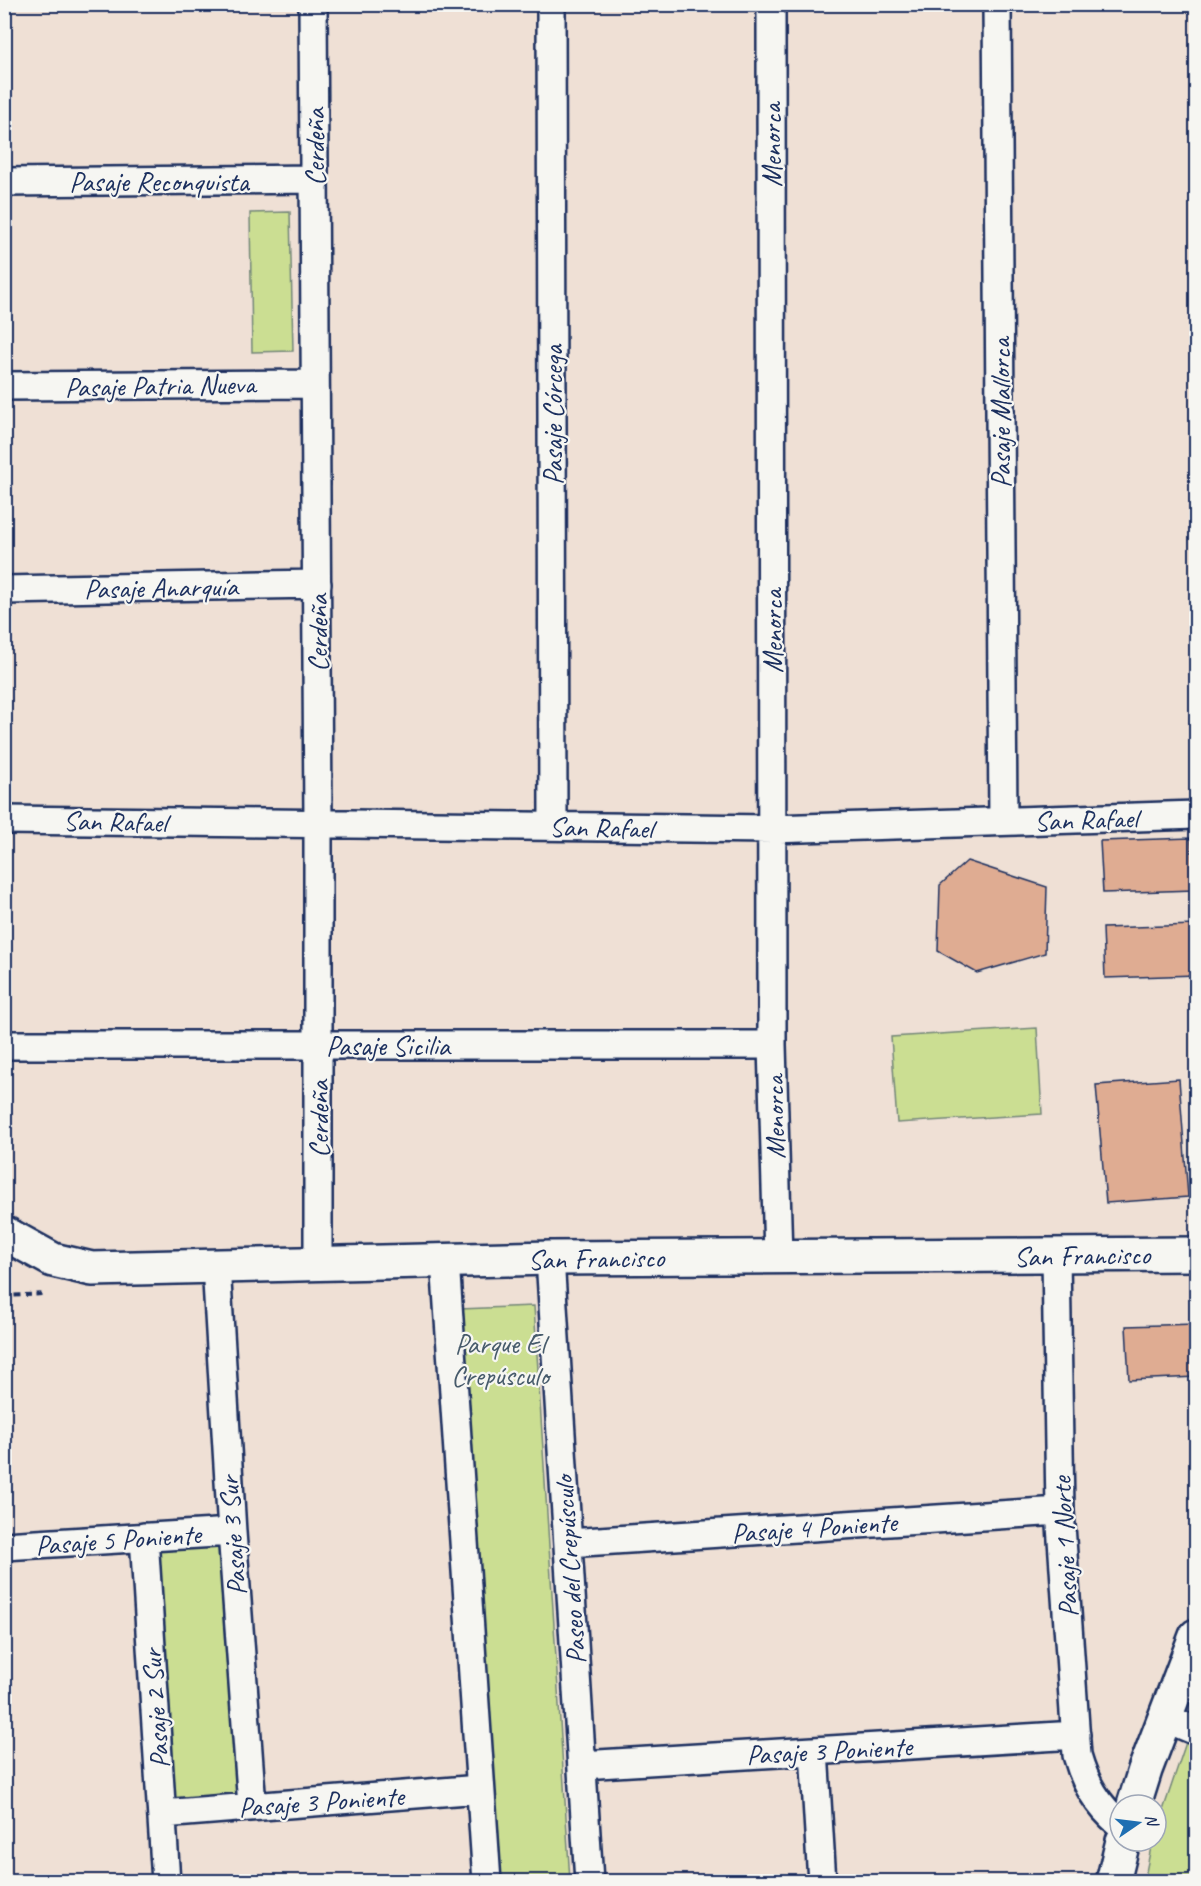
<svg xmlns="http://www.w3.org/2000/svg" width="1201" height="1886" font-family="Caveat,sans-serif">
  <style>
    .green { fill: #cbde92; stroke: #738678; stroke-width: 1.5 }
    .building { fill: #dfac92; stroke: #1b2f5e; stroke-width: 1.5 }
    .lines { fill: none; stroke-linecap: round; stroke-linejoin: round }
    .street-casing { stroke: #1b2f5e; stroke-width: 32 }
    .secondary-casing { stroke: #1b2f5e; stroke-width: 38 }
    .path { stroke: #1b2f5e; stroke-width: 4; stroke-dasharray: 6 4.5; stroke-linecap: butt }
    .street { stroke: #f6f6f2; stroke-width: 27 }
    .secondary { stroke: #f6f6f2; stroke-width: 33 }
    .labels { text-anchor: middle; stroke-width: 4.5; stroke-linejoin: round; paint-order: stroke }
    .street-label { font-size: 28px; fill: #1b2f5e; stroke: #f6f6f2 }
    .park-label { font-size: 28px; fill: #475b6b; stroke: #f6f6f2 }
  </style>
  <rect width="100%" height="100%" fill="#efe0d5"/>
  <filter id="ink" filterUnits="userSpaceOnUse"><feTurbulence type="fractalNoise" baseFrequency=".0167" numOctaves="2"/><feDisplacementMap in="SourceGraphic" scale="12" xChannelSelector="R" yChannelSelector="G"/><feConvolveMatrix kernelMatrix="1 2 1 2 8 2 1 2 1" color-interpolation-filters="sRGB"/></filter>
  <g filter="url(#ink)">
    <path class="green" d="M290 212 293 351 252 352 250 213Z
      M1037 1028 1042 1114 897 1123 891 1037Z
      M534 1306 570 1881H499L460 1309Z
      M223 1543 241 1794 173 1799 156 1548Z
      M1196 1713V1877L1195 1881 1144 1882 1152 1842 1156 1841V1831Z"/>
    <path class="building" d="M1191 838 1194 890 1103 893 1100 841Z
      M967 861 1047 887 1045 953 977 973 938 951 940 885Z
      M1196 925V975L1105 978 1103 928Z
      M1179 1079 1188 1197 1106 1203 1096 1085Z
      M1196 1324V1377L1129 1380 1126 1326Z"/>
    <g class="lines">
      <g class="street-casing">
        <path id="street" d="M313 4 318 824V1262
          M551 4 553 826
          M771 4 772 1045 778 1257
          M997 4 1003 821
          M4 182 314 179
          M4 386 315 384
          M4 590 317 584
          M4 820 772 829 1196 815
          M4 1045H772
          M1056 1256 1060 1511 1077 1755C1085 1783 1097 1805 1120 1824
          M550 1258 589 1882
          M445 1260 487 1882
          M216 1265 232 1532 252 1806
          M144 1537 166 1882
          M568 1543 1060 1511
          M4 1546 232 1532
          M1165 1718 1196 1731
          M814 1751 822 1882
          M582 1765 1076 1735
          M162 1814 480 1789"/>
      </g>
      <g class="secondary-casing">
        <path id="secondary" d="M4 1233 53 1260 92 1269 550 1258 1196 1254
          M1134 1805 1145 1770 1196 1636
          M1113 1882 1123 1841"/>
      </g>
      <path class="path" d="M4 1296 44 1294"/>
      <use href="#street" class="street"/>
      <use href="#secondary" class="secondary"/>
    </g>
  </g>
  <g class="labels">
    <g class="street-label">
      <text transform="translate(771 145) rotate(-90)" y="10">Menorca</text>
      <text transform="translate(314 147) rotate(-90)" y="10">Cerdeña</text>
      <text x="159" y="191">Pasaje Reconquista</text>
      <text transform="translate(160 385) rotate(-1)" y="10">Pasaje Patria Nueva</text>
      <text transform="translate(1000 413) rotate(-90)" y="10">Pasaje Mallorca</text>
      <text transform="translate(552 415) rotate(-90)" y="10">Pasaje Córcega</text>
      <text transform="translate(161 587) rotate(-1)" y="10">Pasaje Anarquía</text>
      <text transform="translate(772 631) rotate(-90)" y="10">Menorca</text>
      <text transform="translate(317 633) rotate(-90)" y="10">Cerdeña</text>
      <text transform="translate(1086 819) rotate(-2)" y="10">San Rafael</text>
      <text transform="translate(115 821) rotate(1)" y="10">San Rafael</text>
      <text transform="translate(601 827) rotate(1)" y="10">San Rafael</text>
      <text x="388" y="1055">Pasaje Sicilia</text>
      <text transform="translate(774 1117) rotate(-91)" y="10">Menorca</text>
      <text transform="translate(318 1119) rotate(-90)" y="10">Cerdeña</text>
      <text transform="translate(1082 1255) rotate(-1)" y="10">San Francisco</text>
      <text transform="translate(596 1258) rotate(-1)" y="10">San Francisco</text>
      <text transform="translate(814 1527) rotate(-4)" y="10">Pasaje 4 Poniente</text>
      <text transform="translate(232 1536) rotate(-94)" y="10">Pasaje 3 Sur</text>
      <text transform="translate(118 1539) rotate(-4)" y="10">Pasaje 5 Poniente</text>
      <text transform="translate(1064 1547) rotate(-93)" y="10">Pasaje 1 Norte</text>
      <text transform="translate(569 1570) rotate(-94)" y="10">Paseo del Crepúsculo</text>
      <text transform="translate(155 1709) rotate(-94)" y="10">Pasaje 2 Sur</text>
      <text transform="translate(829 1750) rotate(-3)" y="10">Pasaje 3 Poniente</text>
      <text transform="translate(321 1801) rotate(-4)" y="10">Pasaje 3 Poniente</text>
    </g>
    <g class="park-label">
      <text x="500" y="1353">Parque El<tspan x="500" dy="32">Crepúsculo</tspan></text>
    </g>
  </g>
  <rect width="1201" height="1886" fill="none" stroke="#f6f6f2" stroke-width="24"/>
  <rect x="12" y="12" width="1177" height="1862" fill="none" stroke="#1b2f5e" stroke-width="2" filter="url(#ink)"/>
  <g transform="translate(1138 1823) rotate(76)"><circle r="28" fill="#f6f6f2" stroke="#9ea6b7" stroke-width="1.5"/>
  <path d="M0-4.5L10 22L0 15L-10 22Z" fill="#1f6fb2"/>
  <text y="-9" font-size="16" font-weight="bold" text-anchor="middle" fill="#1b2f5e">N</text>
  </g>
</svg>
